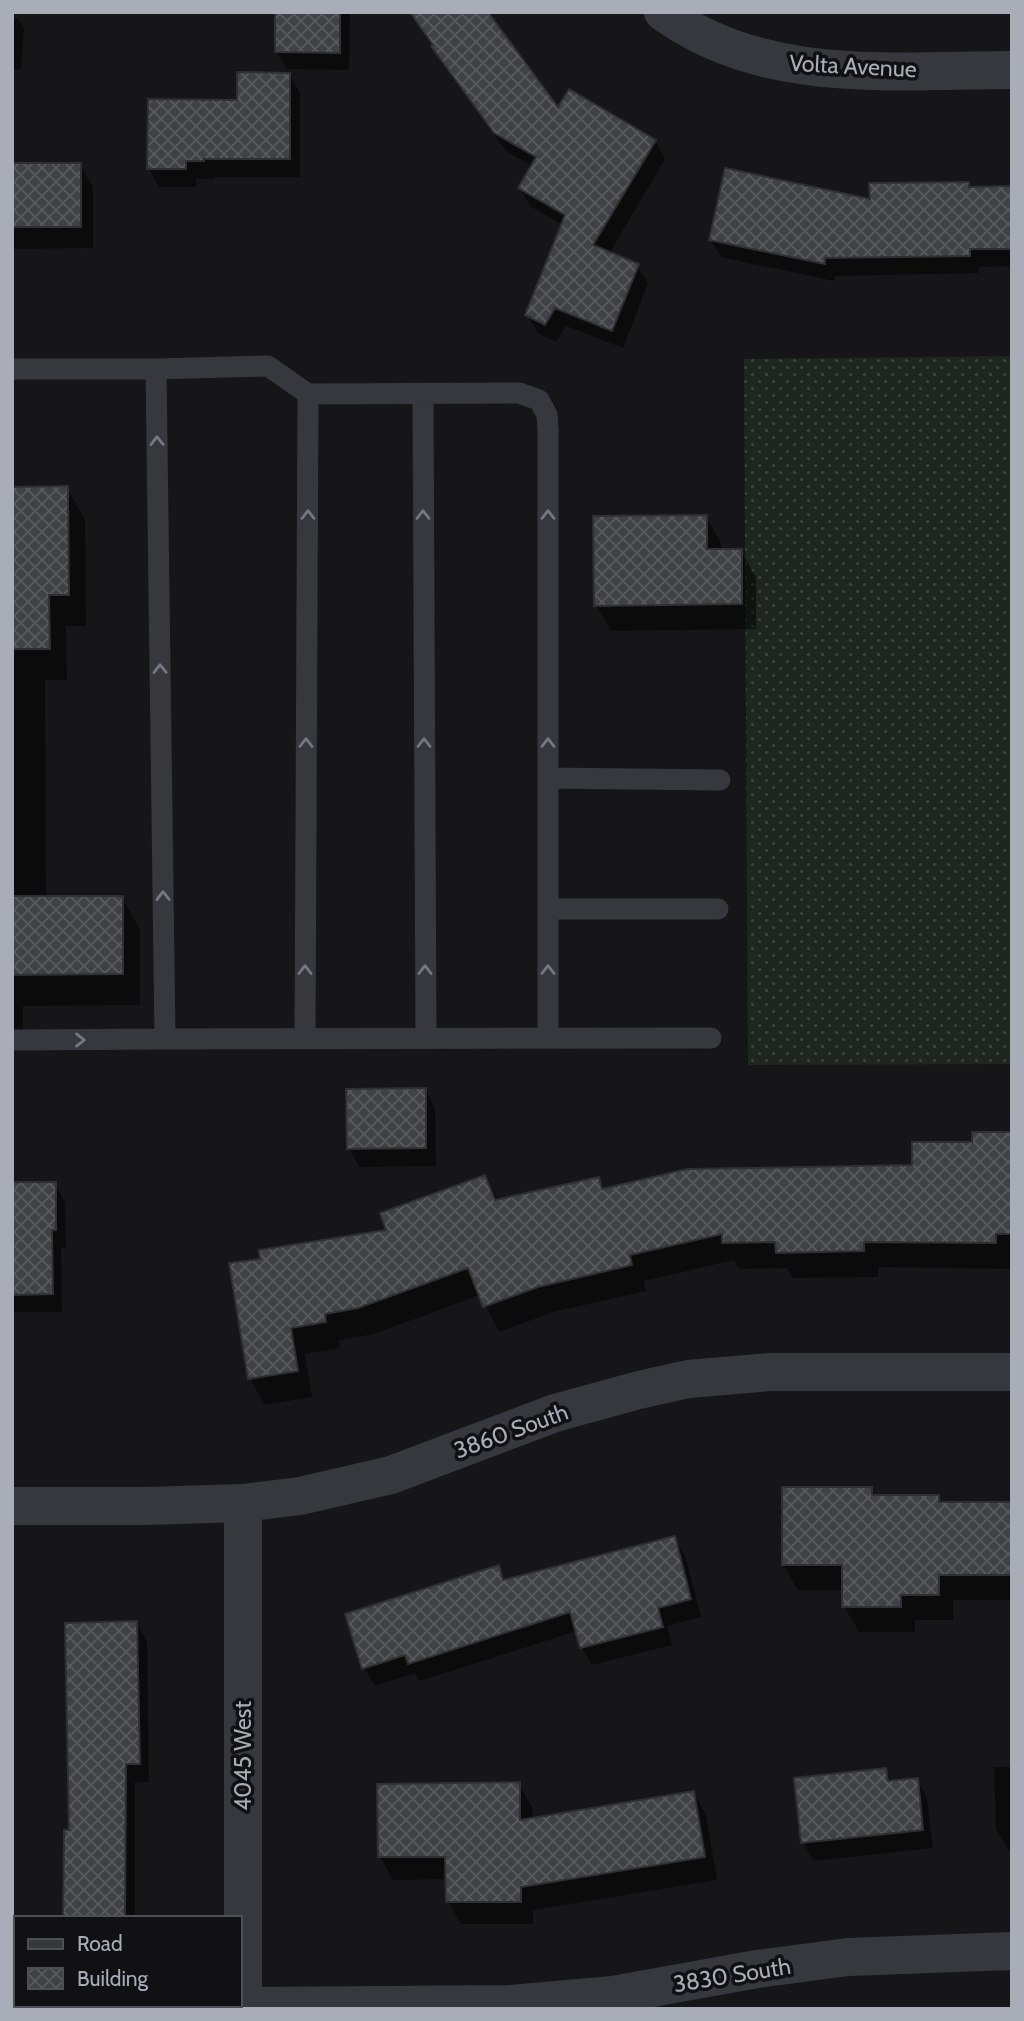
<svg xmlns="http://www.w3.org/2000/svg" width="1024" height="2021" font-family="Cabin,sans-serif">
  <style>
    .grass { fill: url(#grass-dots) }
    .shadow { fill: #0007 }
    .building { fill: url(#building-cross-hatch); stroke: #303034; stroke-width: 2 }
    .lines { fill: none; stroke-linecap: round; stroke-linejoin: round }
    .lane { stroke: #37383d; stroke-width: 21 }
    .street { stroke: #37383d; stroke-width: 38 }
    .oneway { stroke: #757881 }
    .labels { text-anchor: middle; stroke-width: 7; stroke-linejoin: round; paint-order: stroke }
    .street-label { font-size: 23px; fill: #a8adb8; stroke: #111113 }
  </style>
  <defs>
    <pattern id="grass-dots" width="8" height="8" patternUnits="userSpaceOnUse" patternTransform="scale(1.75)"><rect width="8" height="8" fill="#1e261f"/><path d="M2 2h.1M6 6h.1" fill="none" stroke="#3c433d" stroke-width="1.8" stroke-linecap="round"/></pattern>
    <pattern id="building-cross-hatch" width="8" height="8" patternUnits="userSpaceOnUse" patternTransform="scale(1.75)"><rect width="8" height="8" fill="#404145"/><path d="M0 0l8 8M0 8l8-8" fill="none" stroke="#595a5e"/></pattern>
  </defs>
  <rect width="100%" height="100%" fill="#161618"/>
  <path class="grass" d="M1012 356V1064L748 1065 744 359Z"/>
  <path class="shadow" d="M276 12H350L349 70 287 69 276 51Z
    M411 12 558 110 655 141 665 159 609 254 637 265 648 283 623 348 566 326 556 342 538 333 527 315 563 225 530 206 520 188 532 166 506 151 443 65Z
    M12 18 18 19 24 28 21 69H12Z
    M289 74 300 93V177H214V179H196V187H159L149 169 239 102Z
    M12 165H80L93 187V248L12 249Z
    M968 183 972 189 1012 188V266L979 267V273L835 276 834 281 721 257 710 239 871 201Z
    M12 488H67L85 520 86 626H66L67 680H45L46 898H122L140 929V1005L23 1006V1037H12Z
    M706 517 721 543V551H741L756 577V629L611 631 596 605Z
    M425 1090 435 1108 436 1166 359 1167 349 1148Z
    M1012 1134V1260H1010V1269L878 1267V1277L793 1278 787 1268 739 1269 734 1260 644 1281 646 1291 553 1312 499 1332 480 1295 374 1334 339 1340 340 1348 305 1354 312 1397 265 1405 250 1379 231 1265 262 1260 388 1232 485 1177 499 1201 598 1179 604 1190 913 1167 974 1144Z
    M12 1184H55L65 1202 66 1248H61L62 1312H12Z
    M871 1488 877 1497H938L941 1504H1012V1600H953V1620H915V1632H859L844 1606V1590H798L783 1564Z
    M675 1538 685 1556 701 1617 667 1626 672 1645 592 1665 581 1647 577 1631 420 1681 415 1673 375 1686 364 1668 498 1567 506 1581Z
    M136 1623 147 1641 149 1782H135V1918H65L71 1832Z
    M994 1767H1012V1851H1009L996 1829Z
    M885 1770 892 1782 917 1780 927 1798 933 1848 813 1861 803 1842Z
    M519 1784 532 1807 533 1819 693 1792 706 1815 717 1880 533 1910V1924H461L448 1901 447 1879 393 1880 380 1857Z
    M76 2005H134V2009H76Z"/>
  <path class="building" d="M275 12H340V53L275 52Z
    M410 12H488L558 107 569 89 656 140 593 245 639 264 612 331 555 308 545 325 525 315 565 215 518 188 536 157 494 133 431 46 433 45Z
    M237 72 290 73V159H204V161H186V169H147L148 99 237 100Z
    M12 163H81V227H12Z
    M725 168 870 199 869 183 969 182V187L1012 186V249H970V256L825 258V264L709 240Z
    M68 486 69 595H49L50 649H12V487Z
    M707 515V549H742V604L594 606 593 516Z
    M12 896H123V974L12 975Z
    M426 1088V1148L347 1149 346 1089Z
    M972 1132H1012V1234H996V1243L864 1242V1251L776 1253 775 1242 722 1243V1234L630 1255 632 1265 538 1287 483 1307 468 1268 358 1308 325 1314 326 1322 291 1328 298 1371 248 1379 229 1263 260 1259 259 1250 386 1230 380 1213 485 1175 495 1200 599 1177 602 1189 687 1169 912 1165V1142H972Z
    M12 1182H56V1230H52L53 1294 12 1295Z
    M782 1487H872V1495H939V1502H1012V1575H939V1595H901V1607H842V1565H782Z
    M675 1536 691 1599 658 1608 663 1627 580 1648 570 1612 408 1664 405 1655 362 1669 345 1614 499 1565 503 1580Z
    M137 1621 140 1764H126L125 1918H63L64 1830H69L65 1623Z
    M886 1768 888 1781 918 1778 923 1830 801 1843 794 1778Z
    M520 1782V1820L694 1791 705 1857 521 1887V1902H446L445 1857H378L377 1784Z"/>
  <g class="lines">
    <path class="lane" d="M12 369H156L165 1039 12 1040
      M156 369 268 366 308 394 519 393 539 400 547 415 548 430V1038
      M423 394 426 1038
      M548 778 720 780
      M548 909H718
      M305 1038 308 394
      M165 1039 711 1038"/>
    <path class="street" d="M663 12C764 86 894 70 1012 70
      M243 1503V2009
      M12 1506H145L243 1503 300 1496 391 1475 555 1413 639 1390 688 1379 771 1372H1012
      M243 2006 511 2004 613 1995 757 1969 848 1957 1012 1951"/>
  </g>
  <defs><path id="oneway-chevron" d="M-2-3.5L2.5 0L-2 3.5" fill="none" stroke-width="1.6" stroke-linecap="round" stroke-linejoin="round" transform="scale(1.75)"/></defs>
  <g class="oneway">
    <use href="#oneway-chevron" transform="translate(157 441) rotate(-91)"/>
    <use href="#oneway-chevron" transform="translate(308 515) rotate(-90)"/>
    <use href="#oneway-chevron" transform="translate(423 515) rotate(-90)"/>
    <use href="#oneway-chevron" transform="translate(548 515) rotate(-90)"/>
    <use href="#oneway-chevron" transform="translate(160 669) rotate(-91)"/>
    <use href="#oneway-chevron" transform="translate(306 743) rotate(-90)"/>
    <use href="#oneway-chevron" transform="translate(424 743) rotate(-90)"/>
    <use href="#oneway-chevron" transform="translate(548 743) rotate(-90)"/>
    <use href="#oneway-chevron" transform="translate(163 896) rotate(-91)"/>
    <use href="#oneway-chevron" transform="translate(305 970) rotate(-90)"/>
    <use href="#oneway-chevron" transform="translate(425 970) rotate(-90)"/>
    <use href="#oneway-chevron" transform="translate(548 970) rotate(-90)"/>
    <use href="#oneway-chevron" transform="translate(80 1040)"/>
  </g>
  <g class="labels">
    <g class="street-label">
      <text transform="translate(853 66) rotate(3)" y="8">Volta Avenue</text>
      <text transform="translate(511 1431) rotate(-20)" y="8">3860 South</text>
      <text transform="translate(243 1756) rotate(-90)" y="8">4045 West</text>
      <text transform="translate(732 1975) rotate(-9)" y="8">3830 South</text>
    </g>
  </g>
  <rect width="1024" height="2021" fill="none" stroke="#a8adb8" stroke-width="28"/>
  <rect x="14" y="1916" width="228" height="91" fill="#111113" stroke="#4d4f55" stroke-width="2"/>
  <rect x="28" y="1939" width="35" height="10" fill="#37383d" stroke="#4d4f55" stroke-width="2"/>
  <text x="77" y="1951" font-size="21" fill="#a8adb8">Road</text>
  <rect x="28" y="1968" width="35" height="21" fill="url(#building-cross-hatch)" stroke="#4d4f55" stroke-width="2"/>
  <text x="77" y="1986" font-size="21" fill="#a8adb8">Building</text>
</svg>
